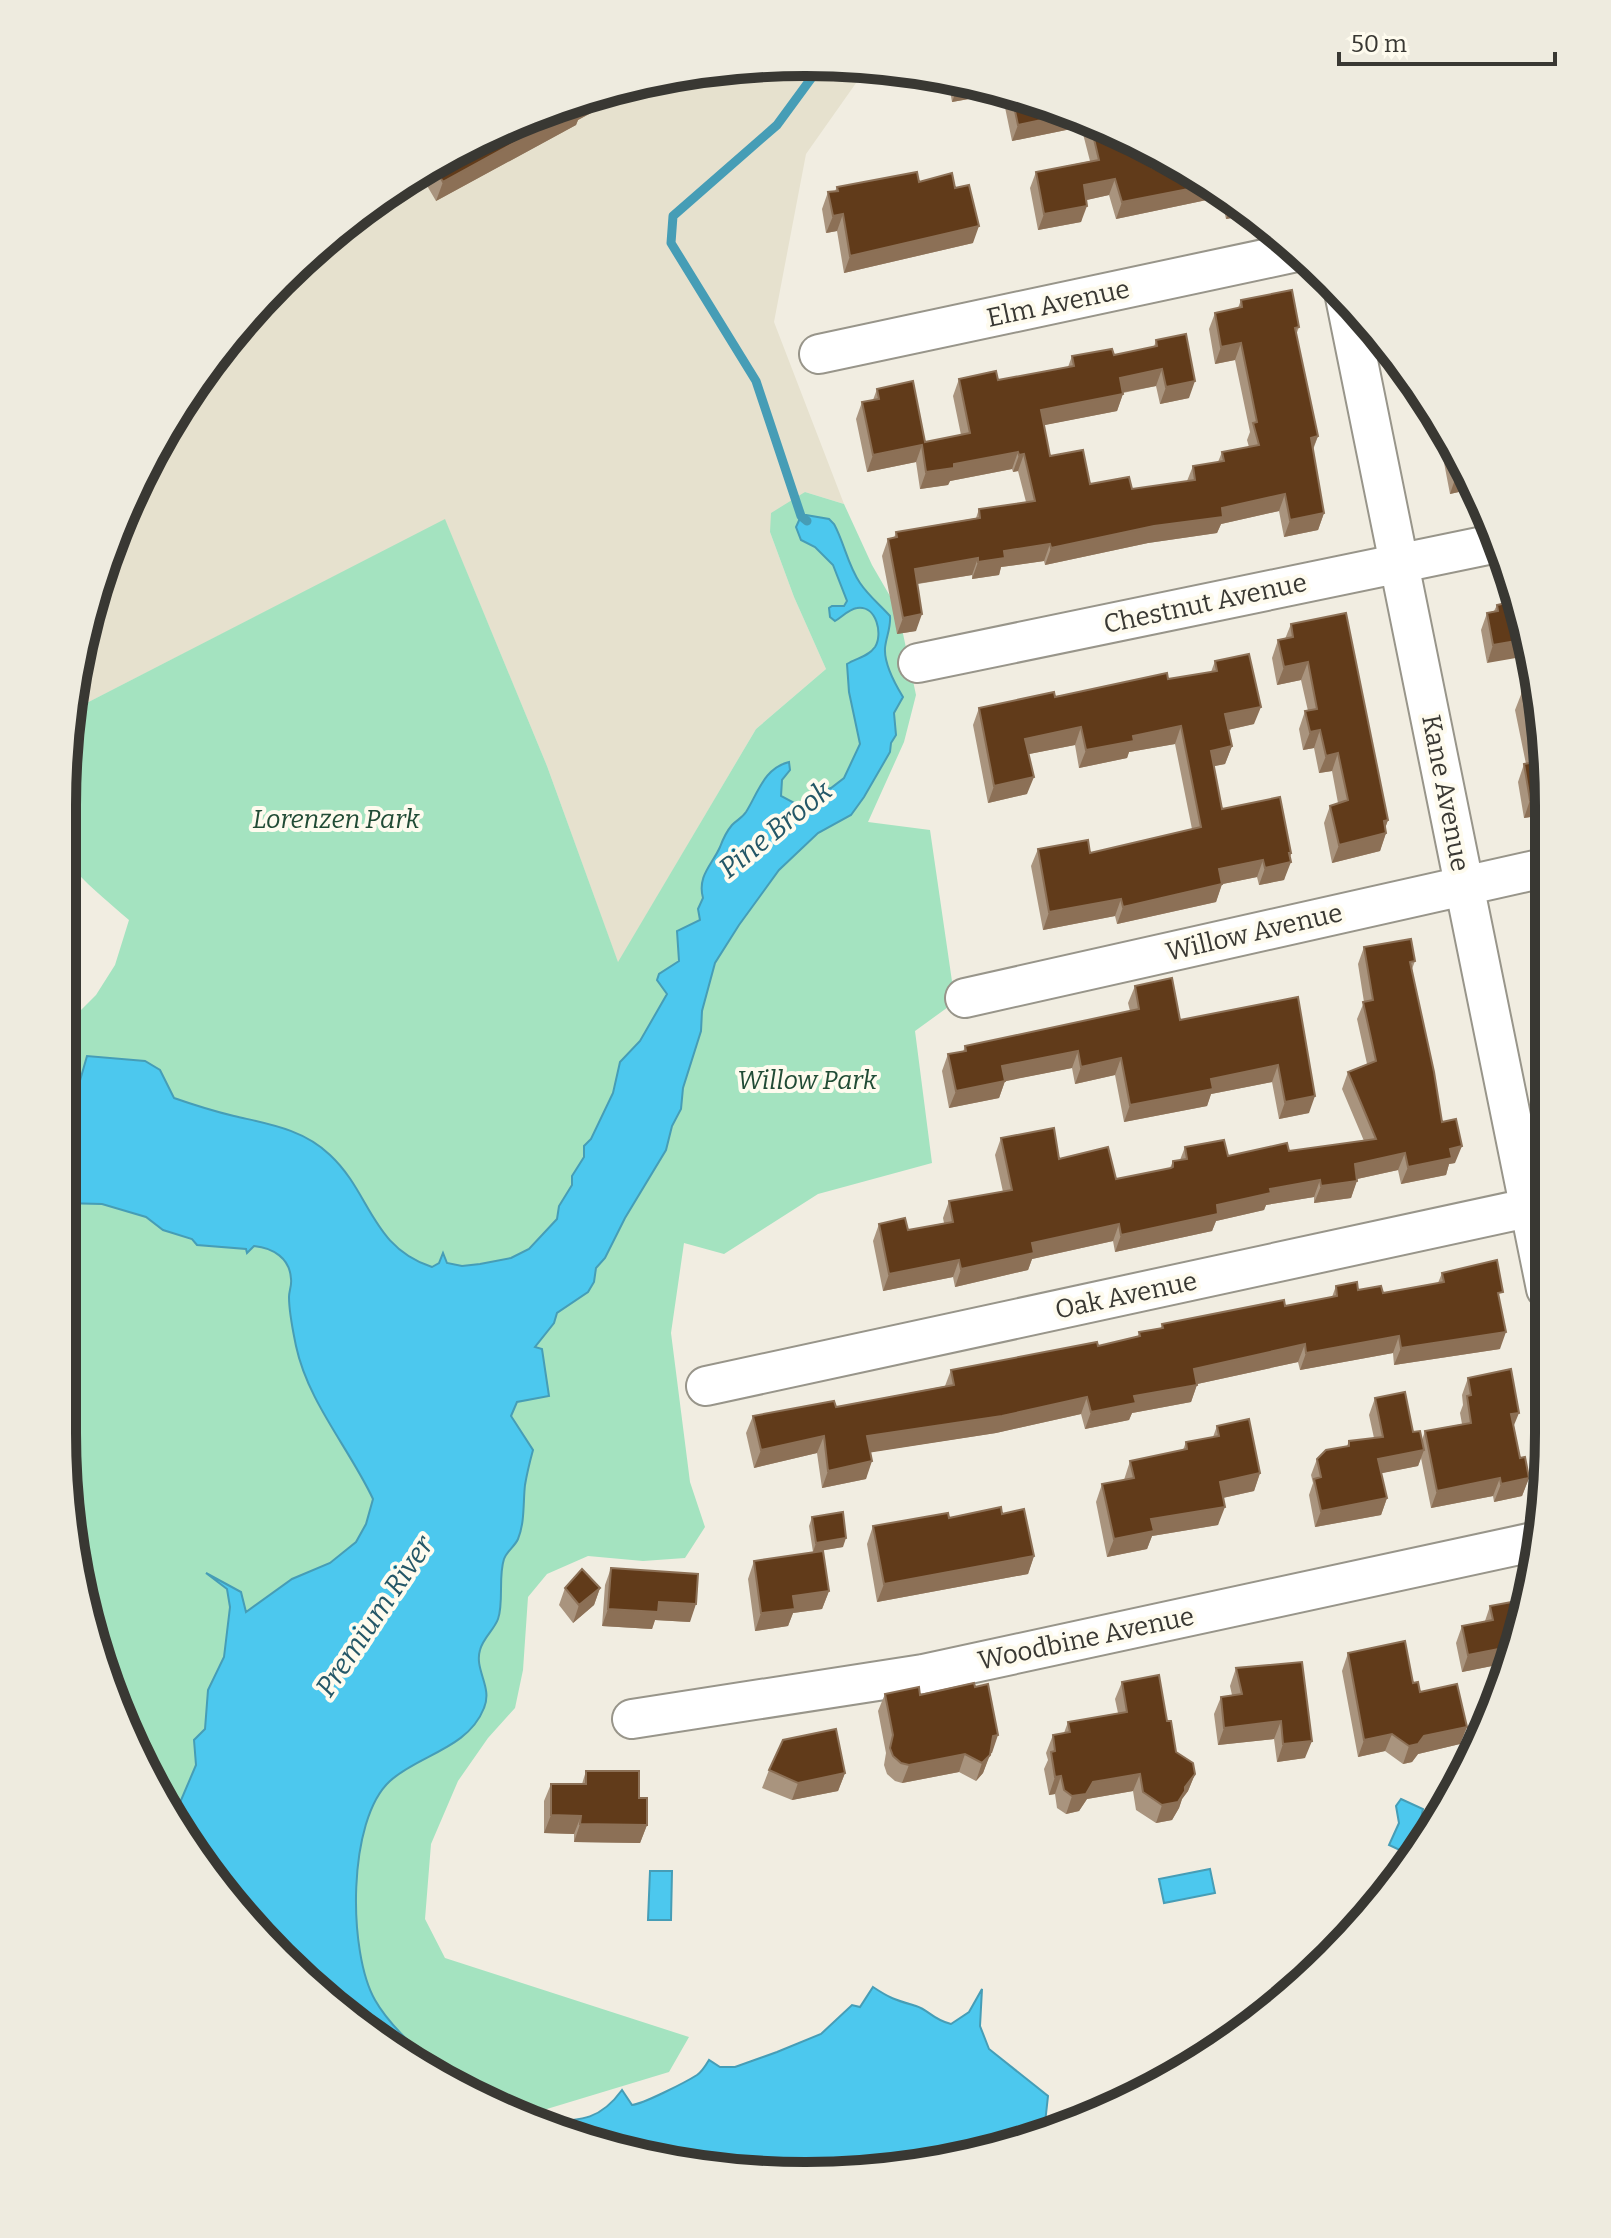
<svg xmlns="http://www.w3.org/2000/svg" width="1611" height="2238" font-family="Bitter,serif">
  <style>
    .built { fill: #e6e1ce }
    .green { fill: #a4e3c0 }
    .water { fill: #4cc8ee; stroke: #469db6; stroke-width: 2 }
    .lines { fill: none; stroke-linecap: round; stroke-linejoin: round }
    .stream { stroke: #469db6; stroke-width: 9 }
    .minor-casing { stroke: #98958a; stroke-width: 42 }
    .minor { stroke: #fff; stroke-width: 38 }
    .wall { fill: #a9947e }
    .shaded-wall { fill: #8c7056 }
    .building { fill: #613b1a; stroke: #8c7056; stroke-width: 2 }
    .labels { text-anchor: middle; stroke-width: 8; stroke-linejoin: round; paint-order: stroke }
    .street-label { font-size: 26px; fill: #393833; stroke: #fefbee }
    .park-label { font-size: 26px; font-style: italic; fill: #214b35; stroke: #fefbee }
    .water-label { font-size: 28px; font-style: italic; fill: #245767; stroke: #fefbee }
    .rim { fill: none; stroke: #393833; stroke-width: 10 }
  </style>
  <rect width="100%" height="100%" fill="#f1ede1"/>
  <path class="built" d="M855 64 868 66 806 154 774 322 844 504 805 492 770 532 794 597 826 669 756 729 618 963 547 766 445 520 71 711 76 660 162 433 316 246 434 161 567 101 709 68Z"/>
  <path class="green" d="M805 492 844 504 872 565 898 610 916 695 904 742 868 822 930 830 955 1002 915 1031 932 1163 818 1194 724 1254 684 1243 671 1333 690 1482 705 1527 685 1558 643 1561 588 1556 547 1574 528 1597 523 1670 515 1708 488 1738 458 1781 431 1844 425 1919 445 1958 689 2037 669 2072 527 2115 477 2100 316 1992 187 1845 87 1625 62 1432V1029L96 995 115 965 129 920C112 905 72 873 63 854 55 836 69 736 71 711L445 519 547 766 618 962 756 729 826 669 794 597 770 532 771 513Z"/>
  <path class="water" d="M806 515 829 519 834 524C844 542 848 566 860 583 868 595 879 604 890 616 891 628 886 637 885 648 884 664 895 684 903 697L894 713 896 735 891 743 890 752 864 797 851 815 818 833 779 870 739 925 715 963 702 1011 701 1031 683 1088 681 1109 672 1126 666 1150 625 1218 605 1258 596 1268 594 1282 588 1292 557 1313 554 1323 535 1347 542 1349 549 1396 517 1402 511 1416 533 1450C530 1461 527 1473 525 1485 523 1502 525 1522 518 1539 515 1546 507 1551 504 1559 498 1577 504 1602 498 1619 494 1630 483 1638 480 1650 474 1670 493 1687 484 1708 468 1749 418 1755 390 1781 347 1820 348 1953 375 2000 388 2023 412 2045 432 2063L439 2074 316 1992 187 1845 172 1812 179 1805 196 1765 194 1740 205 1729 208 1690 224 1657 230 1607 227 1589 206 1573 241 1592 246 1612 292 1579 330 1563 356 1542 366 1524 373 1499C349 1448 308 1402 296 1346 293 1331 289 1313 289 1297 289 1291 292 1285 291 1279 290 1258 273 1248 254 1246L247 1253 246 1249 197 1245 192 1239 163 1230 146 1217 102 1204 62 1203V1134L72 1130 79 1112 77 1091 87 1056 145 1061 160 1070 174 1098C194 1105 213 1111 234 1116 268 1124 303 1129 330 1155 371 1193 371 1247 432 1267L439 1263 443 1253 447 1263 462 1266 480 1264 511 1258 529 1249 557 1219 559 1206 572 1185V1176L584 1157V1146L591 1139 613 1093 620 1062 640 1041 667 994 657 980 659 974 679 961 677 931 700 920 698 909 703 898C697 876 712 865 720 847 723 839 726 832 732 825 737 820 742 818 746 812 758 793 764 768 789 762L790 770 782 780 781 796 796 804H813L815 794 831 788 844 778 860 744 849 692 847 664C856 658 868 657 875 647 883 635 877 605 857 608 849 609 842 617 835 621L830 617 829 608 832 606H844L847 601 833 565 815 547 801 540 796 527 801 516Z
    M1401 1799 1423 1809 1417 1836 1404 1852 1389 1845 1399 1823 1396 1806Z
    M1210 1869 1215 1893 1164 1903 1159 1879Z
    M650 1871H672L671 1920H648Z
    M873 1987C891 1999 896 2000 916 2006 929 2010 933 2020 951 2024L969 2012 982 1989 980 2026 989 2049 1048 2096 1045 2123 1047 2126 903 2170H708L548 2121C582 2121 601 2119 622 2090L632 2105C643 2104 686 2082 697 2075 702 2072 706 2065 709 2060L720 2067H735L777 2052 821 2034 852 2005 860 2007Z"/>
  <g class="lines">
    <path class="stream" d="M807 521 801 516 756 381 671 243 673 216 777 125 821 65"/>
    <g class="minor-casing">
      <path id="minor" d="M1345 297 1546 1289
        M819 354 1297 252
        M918 663 1493 544
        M965 998 1544 868
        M706 1386 1546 1204
        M632 1719 923 1674 1538 1541"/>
    </g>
    <use href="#minor" class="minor"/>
  </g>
  <path class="wall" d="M948 79 998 87 1135 139 1152 167 1174 163 1255 214 1226 219 1221 197 1116 219 1109 195 1086 200 1081 222 1038 230 1030 188 1036 172 1090 161 1082 130 1077 131 1076 128 1012 141 1002 93 952 102Z
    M613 101 578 120 576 125 436 201 419 172 434 161Z
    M919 182 955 188 973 243 844 273 837 231 826 233 822 209 828 192 835 191 837 187Z
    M1241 300 1299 327 1296 335 1318 436 1313 450 1324 513 1318 530 1284 537 1279 511 1221 524 1217 533 1148 543 1045 565 1044 561 1001 567 999 575 972 579V575L918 584 916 631 897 634 882 556 888 539 894 538 896 532 976 518 979 509 1026 502 1018 471 1013 472 1012 469 950 481 948 485 920 489 916 462 867 472 856 419 862 402 873 400 877 389 925 442 961 435 953 396 959 379 998 380 1068 367 1072 356 1114 355 1154 347 1156 340 1189 398 1160 404 1156 386 1123 393 1117 411 1044 425 1050 456 1090 484 1132 489 1187 481 1193 466 1218 462 1222 452 1249 447 1247 440 1250 432 1235 360 1215 364 1209 329 1215 313 1238 308Z
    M1447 438 1473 477 1476 488 1450 494 1442 452Z
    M1511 602 1487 663 1481 630 1487 613 1494 611 1497 605Z
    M1291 624 1388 820 1385 828 1386 833 1380 851 1332 863 1324 823 1330 806 1338 803 1332 771 1319 773 1314 748 1303 750 1299 729 1305 711H1308L1301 680 1277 685 1272 658 1278 640 1285 639Z
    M1215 661 1254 724 1228 730 1232 746 1225 764 1214 766 1222 809 1291 853 1284 880 1259 885 1257 877 1222 884 1216 902 1117 924 1115 916 1043 930 1031 866 1038 849 1090 853 1192 829 1175 744 1129 752 1127 758 1079 768 1075 745 1029 754 1027 794 988 803 973 725 979 708 1211 672Z
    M1536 687 1543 708V815L1524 818 1518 782 1524 764H1526L1515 710 1522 692 1535 689Z
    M1544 927V1000L1533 945 1539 928Z
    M1364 947 1415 961 1412 969 1442 1122 1455 1163 1449 1164 1446 1175 1401 1184 1398 1170 1357 1179 1351 1198 1314 1203V1197L1266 1205 1264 1210 1216 1221 1212 1231 1115 1252 1113 1241 1032 1259 1028 1270 955 1287 953 1277 883 1291 873 1241 879 1224 908 1230 944 1223 943 1218 949 1201 1003 1192 995 1155 1001 1138 1116 1179 1170 1168 1173 1161 1180 1160 1185 1147 1228 1156 1289 1151 1364 1141 1342 1089 1348 1072 1367 1064 1357 1019 1364 1002 1358 964Z
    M1135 986 1180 1020 1298 997 1309 1113 1279 1119 1272 1082 1211 1094 1207 1106 1124 1122 1115 1075 1075 1084 1072 1068 1005 1081 999 1098 949 1108 942 1071 948 1054 963 1052 965 1046 1130 1011 1128 1003Z
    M1442 1273 1500 1300V1349L1394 1365 1393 1353 1300 1370 1298 1362 1197 1384 1191 1402 1132 1413 1129 1420 1085 1429 1081 1414 996 1433 870 1452 866 1479 822 1488 817 1453 754 1468 746 1433 753 1416 836 1407 945 1386 951 1370 1098 1346 1138 1337 1139 1332 1161 1328 1162 1324 1285 1306 1332 1297 1336 1286 1383 1293 1438 1283Z
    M1468 1378 1514 1426 1520 1458 1529 1478 1522 1496 1494 1502 1493 1496 1431 1508 1421 1458 1418 1466 1381 1473 1387 1498 1381 1515 1315 1527 1309 1495 1313 1483 1311 1475 1317 1459 1347 1446 1349 1441 1374 1438 1369 1415 1375 1398 1422 1440 1425 1431 1462 1424 1460 1413 1463 1405 1462 1395Z
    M1217 1426 1260 1473 1254 1491 1223 1498 1218 1525 1152 1536 1147 1549 1107 1557 1096 1502 1102 1484 1124 1480 1130 1461 1183 1450 1186 1442 1213 1437Z
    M1002 1514 1034 1556 1028 1574 877 1602 867 1544 873 1526 949 1518Z
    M812 1517 843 1547 813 1552 809 1526Z
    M754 1561 829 1591 822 1609 793 1613 788 1626 755 1631 748 1579Z
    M611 1568 690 1622 655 1620 652 1629 602 1626 605 1585Z
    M565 1588H600L594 1605 573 1623 559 1605Z
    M1490 1606 1524 1624 1500 1687 1497 1688 1492 1666 1462 1672 1456 1643 1462 1626 1485 1621Z
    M1348 1653 1413 1683 1420 1692 1467 1727 1460 1744 1418 1754 1412 1762 1403 1764 1385 1751 1358 1757 1342 1671Z
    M1302 1662 1305 1758 1277 1762 1274 1739 1218 1745 1214 1714 1221 1697 1232 1695 1230 1686 1236 1668Z
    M1122 1682 1167 1721 1176 1752 1195 1774 1188 1791 1182 1799 1179 1808 1172 1820 1156 1823 1136 1810 1133 1791 1087 1799 1079 1811 1066 1814 1057 1808 1055 1794 1049 1795 1044 1769 1048 1760 1046 1753 1053 1735 1064 1733 1068 1722 1118 1713 1115 1699Z
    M885 1694 920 1695 992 1753H990L983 1773 976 1781 959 1772 902 1783 895 1781 887 1774 884 1765 886 1753 878 1711Z
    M769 1770 845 1773 838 1791 792 1800 762 1788Z
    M586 1771 639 1798 647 1825 640 1843 574 1842V1834L544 1833V1801L551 1784H582Z"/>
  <path class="shaded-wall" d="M972 83 998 87 1004 90 1002 93 952 102 958 86Z
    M617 90 613 101 578 120 576 125 436 201 443 182 596 95Z
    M1070 114 1080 118 1076 128 1012 141 1018 125Z
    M1082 119 1086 120 1082 130 1077 131Z
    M1115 179 1109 195 1078 202 1084 185Z
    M1209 185 1223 194 1221 197 1116 219 1122 202Z
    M1236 202 1255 214 1226 219 1232 203Z
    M1087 206 1081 222 1038 230 1044 214Z
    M843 214 837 231 826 233 833 216Z
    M979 226 973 243 844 273 850 256Z
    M1241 343 1235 360 1215 364 1221 347Z
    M1162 369 1156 386 1114 394 1120 378Z
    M1195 381 1189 398 1160 404 1166 387Z
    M1123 394 1117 411 1035 427 1041 410Z
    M1318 436 1311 453V438Z
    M922 445 916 462 867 472 873 455Z
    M1018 452 1012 469 950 481 948 485 920 489 926 472 954 464Z
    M1024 454 1018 471 1013 472 1019 455Z
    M1470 473 1476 488 1450 494 1456 476Z
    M1285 494 1279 511 1221 524 1217 533 1148 543 1045 565 1051 548Z
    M1324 513 1318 530 1284 537 1290 520Z
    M1050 544 1044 561 1001 567 999 575 972 579 978 562 1004 551Z
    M978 558 972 575 909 585 915 569Z
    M922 614 916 631 897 634 903 618Z
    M1522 640 1527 656 1487 663 1493 645Z
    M1308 662 1301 680 1277 685 1284 667Z
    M1261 707 1254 724 1218 732 1225 714Z
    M1181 726 1175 744 1129 752 1127 758 1079 768 1086 750 1133 736Z
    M1081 727 1075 745 1019 756 1025 739Z
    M1320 730 1314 748 1303 750 1310 732Z
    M1232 746 1225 764 1205 768 1211 751Z
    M1338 753 1332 771 1319 773 1326 756Z
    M1034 777 1027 794 988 803 994 786Z
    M1543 798V815L1524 818 1530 800Z
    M1388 820 1383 834 1386 833 1380 851 1332 863 1339 845 1384 821Z
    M1289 853H1291L1288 863 1291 862 1284 880 1259 885 1265 868Z
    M1263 860 1257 877 1213 886 1219 869Z
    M1222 884 1216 902 1117 924 1123 907Z
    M1121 899 1115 916 1043 930 1049 912Z
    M1078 1051 1072 1068 996 1083 1002 1066Z
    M1121 1058 1115 1075 1075 1084 1081 1067Z
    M1278 1065 1272 1082 1211 1094 1207 1106 1124 1122 1130 1105 1211 1079Z
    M1005 1081 999 1098 949 1108 956 1091Z
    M1315 1096 1309 1113 1279 1119 1285 1102Z
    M1462 1146 1455 1163 1449 1164 1446 1175 1401 1184 1408 1167 1450 1149Z
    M1405 1153 1398 1170 1348 1181 1355 1164Z
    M1320 1180 1314 1197 1266 1205 1264 1210 1216 1221 1212 1231 1115 1252 1121 1235 1270 1189Z
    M1357 1181 1351 1198 1314 1203 1321 1186Z
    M1119 1224 1113 1241 1032 1259 1028 1270 955 1287 961 1269 1032 1243Z
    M959 1260 953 1277 883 1291 889 1274Z
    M1506 1332 1500 1349 1394 1365 1401 1348Z
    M1399 1336 1393 1353 1300 1370 1306 1353Z
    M1305 1344 1298 1362 1188 1386 1194 1369Z
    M1197 1385 1191 1402 1132 1413 1129 1420 1085 1429 1091 1412 1134 1396Z
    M1087 1397 1081 1414 996 1433 861 1454 867 1436Z
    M1519 1413 1512 1430 1511 1414Z
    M824 1436 817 1453 754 1468 761 1450Z
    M1424 1450 1418 1466 1373 1475 1378 1459Z
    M872 1461 866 1479 822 1488 828 1471Z
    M1260 1473 1254 1491 1213 1500 1220 1482Z
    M1500 1478 1493 1496 1431 1508 1437 1491Z
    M1529 1478 1522 1496 1494 1502 1501 1484Z
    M1387 1498 1381 1515 1315 1527 1321 1511Z
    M1225 1507 1218 1525 1152 1536 1147 1549 1107 1557 1114 1539 1151 1519Z
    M846 1538 843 1547 813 1552 816 1543Z
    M1034 1556 1028 1574 877 1602 884 1584Z
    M600 1588 594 1605 573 1623 579 1605Z
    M829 1591 822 1609 793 1613 788 1626 755 1631 761 1613 793 1596Z
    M659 1602 696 1604 690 1622 655 1620 652 1629 602 1626 608 1609Z
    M1499 1649 1492 1666 1462 1672 1468 1655Z
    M1507 1670 1500 1687 1497 1688 1503 1671Z
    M1281 1721 1274 1739 1218 1745 1224 1728Z
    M1467 1727 1460 1744 1418 1754 1412 1762 1403 1764 1409 1746 1424 1736Z
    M1392 1734 1385 1751 1358 1757 1364 1740Z
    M998 1735 992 1753H987L993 1736Z
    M1312 1741 1305 1758 1277 1762 1283 1744Z
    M965 1754 959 1772 902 1783 909 1765Z
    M990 1755 983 1773 976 1781 982 1763Z
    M845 1773 838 1791 792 1800 798 1783Z
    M1140 1774 1133 1791 1087 1799 1079 1811 1066 1814 1072 1796 1093 1782Z
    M1195 1774 1188 1791 1182 1799 1179 1808 1172 1820 1156 1823 1162 1805 1185 1787Z
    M1061 1776 1055 1794 1049 1795 1055 1777Z
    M551 1815 581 1816 574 1834 544 1833Z
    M580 1824 647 1825 640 1843 574 1842Z"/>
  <path class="building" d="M957 81 972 83 958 86Z
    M1011 92 1070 114 1018 125Z
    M596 95 582 102 583 105 443 182 432 163 567 101Z
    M1090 122 1135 139 1150 148 1152 167 1174 163 1209 185 1122 202 1115 179 1084 185 1087 206 1044 214 1036 172 1099 160Z
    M917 172 919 182 952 173 955 188 969 185 979 226 850 256 843 214 833 216 828 192 838 191 837 187Z
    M1292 290 1299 327 1295 328 1318 436 1311 438 1324 513 1290 520 1285 494 1222 508 1223 517 1154 526 1051 548 1050 544 1004 551 1005 558 978 562V558L915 569 922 614 903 618 888 539 897 537 896 532 980 518 979 509 1035 501 1024 454 1019 455 1018 452 954 464V468L926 472 922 445 873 455 862 402 879 399 877 389 913 381 925 442 970 433 959 379 996 371 998 380 1074 366 1072 356 1112 349 1114 355 1157 346 1156 340 1186 334 1195 381 1166 387 1162 369 1120 378 1123 394 1041 410 1050 456 1083 450 1090 484 1129 477 1132 489 1195 480 1193 466 1224 461 1222 452 1259 445 1253 423 1257 422 1241 343 1221 347 1215 313 1242 307 1241 300Z
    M1450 443 1470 473 1456 476Z
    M1511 602 1522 640 1493 645 1487 613 1498 611 1497 605Z
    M1346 613 1388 820 1384 821 1386 833 1339 845 1330 806 1348 800 1338 753 1326 756 1320 730 1310 732 1305 711 1317 709 1308 662 1284 667 1278 640 1293 637 1291 624Z
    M1249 654 1261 707 1225 714 1232 746 1211 751 1222 809 1280 797 1291 853H1289L1291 862 1265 868 1263 860 1219 869 1222 884 1123 907 1121 899 1049 912 1038 849 1088 840 1090 853 1201 827 1181 726 1133 736 1134 741 1086 750 1081 727 1025 739 1034 777 994 786 979 708 1054 692 1055 697 1167 673 1168 679 1217 671 1215 661Z
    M1537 689 1543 708V798L1530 800 1524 764 1535 762 1522 692Z
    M1544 927V952L1539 928Z
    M1411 939 1415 961 1410 962 1434 1072 1442 1122 1456 1119 1462 1146 1450 1149 1452 1158 1408 1167 1405 1153 1355 1164 1357 1181 1321 1186 1320 1180 1270 1189 1271 1193 1217 1205 1218 1214 1121 1235 1119 1224 1032 1243 1034 1253 961 1269 959 1260 889 1274 879 1224 905 1218 908 1230 953 1222 949 1201 1012 1190 1001 1138 1054 1128 1059 1159 1108 1147 1116 1179 1171 1168 1173 1167V1161L1187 1159 1185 1147 1224 1140 1228 1156 1287 1143 1289 1151 1376 1139 1348 1072 1376 1061 1363 1002 1373 1000 1364 947Z
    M1172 978 1180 1020 1298 997 1315 1096 1285 1102 1278 1065 1211 1079 1213 1089 1130 1105 1121 1058 1081 1067 1078 1051 1002 1066 1005 1081 956 1091 948 1054 966 1051 965 1046 1139 1009 1135 986Z
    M1497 1260 1503 1292 1498 1293 1506 1332 1401 1348 1399 1336 1306 1353 1305 1344 1194 1369 1197 1385 1134 1396 1136 1403 1091 1412 1087 1397 1002 1416 867 1436 872 1461 828 1471 824 1436 761 1450 753 1416 834 1401 836 1407 954 1385 951 1370 1097 1342 1098 1346 1140 1336 1139 1332 1163 1328 1162 1324 1284 1300 1285 1306 1337 1296 1336 1286 1357 1282 1358 1290 1381 1286 1383 1293 1444 1282 1442 1273Z
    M1511 1369 1519 1413 1511 1414 1520 1458 1525 1457 1529 1478 1501 1484 1500 1478 1437 1491 1425 1431 1471 1423 1467 1396 1471 1395 1468 1378Z
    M1405 1392 1413 1432 1420 1431 1424 1450 1378 1459 1387 1498 1321 1511 1314 1479 1321 1477 1317 1459 1326 1450 1349 1446V1441L1383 1437 1375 1398Z
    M1249 1419 1260 1473 1220 1482 1225 1507 1151 1519 1154 1531 1114 1539 1102 1484 1134 1478 1130 1461 1187 1449 1186 1442 1219 1436 1217 1426Z
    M1001 1507 1002 1514 1024 1509 1034 1556 884 1584 873 1526 948 1513 949 1518Z
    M843 1512 846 1538 816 1543 812 1517Z
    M823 1551 829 1591 793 1596 795 1609 761 1613 754 1561Z
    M611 1568 698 1574 696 1604 659 1602 658 1612 608 1609Z
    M582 1569 600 1588 579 1605 565 1588Z
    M1528 1599 1524 1624 1507 1670 1503 1671 1499 1649 1468 1655 1462 1626 1493 1620 1490 1606Z
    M1405 1641 1413 1683 1418 1682 1420 1692 1457 1684 1467 1727 1424 1736 1418 1744 1409 1746 1392 1734 1364 1740 1348 1653Z
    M1302 1662 1312 1741 1283 1744 1281 1721 1224 1728 1221 1697 1242 1694 1236 1668Z
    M1159 1675 1167 1721H1171L1176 1752 1193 1763 1195 1774 1185 1787V1791L1178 1802 1162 1805 1143 1792 1140 1774 1093 1782 1086 1794 1072 1796 1064 1790 1061 1776 1055 1777 1051 1752 1055 1751 1053 1735 1070 1732 1068 1722 1127 1712 1122 1682Z
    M974 1683 975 1687 988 1684 998 1735 993 1736 990 1755 982 1763 965 1754 909 1765 901 1763 893 1756 890 1748 893 1735 885 1694 919 1687 920 1695Z
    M836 1729 845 1773 798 1783 769 1770 783 1740Z
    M586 1771H639V1798H647V1825L580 1824 581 1816 551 1815V1784H586Z"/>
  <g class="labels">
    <g class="street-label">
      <text transform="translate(1058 303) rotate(-12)" y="9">Elm Avenue</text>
      <text transform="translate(1205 603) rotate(-12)" y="9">Chestnut Avenue</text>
      <text transform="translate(1446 793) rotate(79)" y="9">Kane Avenue</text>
      <text transform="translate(1254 932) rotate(-13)" y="9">Willow Avenue</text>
      <text transform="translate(1126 1295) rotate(-12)" y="9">Oak Avenue</text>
      <text transform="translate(1086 1638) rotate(-12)" y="9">Woodbine Avenue</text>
    </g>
    <g class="park-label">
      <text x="336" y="828">Lorenzen Park</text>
      <text x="807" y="1089">Willow Park</text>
    </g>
    <g class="water-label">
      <text transform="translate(775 829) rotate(-39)" y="10">Pine Brook</text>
      <text transform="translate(374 1616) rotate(-56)" y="10">Premium River</text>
    </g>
  </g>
  <path d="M0 0H1611V2238H0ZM805 76H806A729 729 0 0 1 1535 805V1433A729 729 0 0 1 806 2162H805A729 729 0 0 1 76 1433V805A729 729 0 0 1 805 76Z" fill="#eeebdf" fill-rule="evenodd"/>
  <path class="rim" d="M805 76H806A729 729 0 0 1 1535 805V1433A729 729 0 0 1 806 2162H805A729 729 0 0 1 76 1433V805A729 729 0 0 1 805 76Z"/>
  <path d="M1339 52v12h216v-12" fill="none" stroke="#393833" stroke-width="4"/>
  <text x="1351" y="52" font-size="24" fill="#393833" stroke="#fefbee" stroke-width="6" paint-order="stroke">50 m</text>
</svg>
